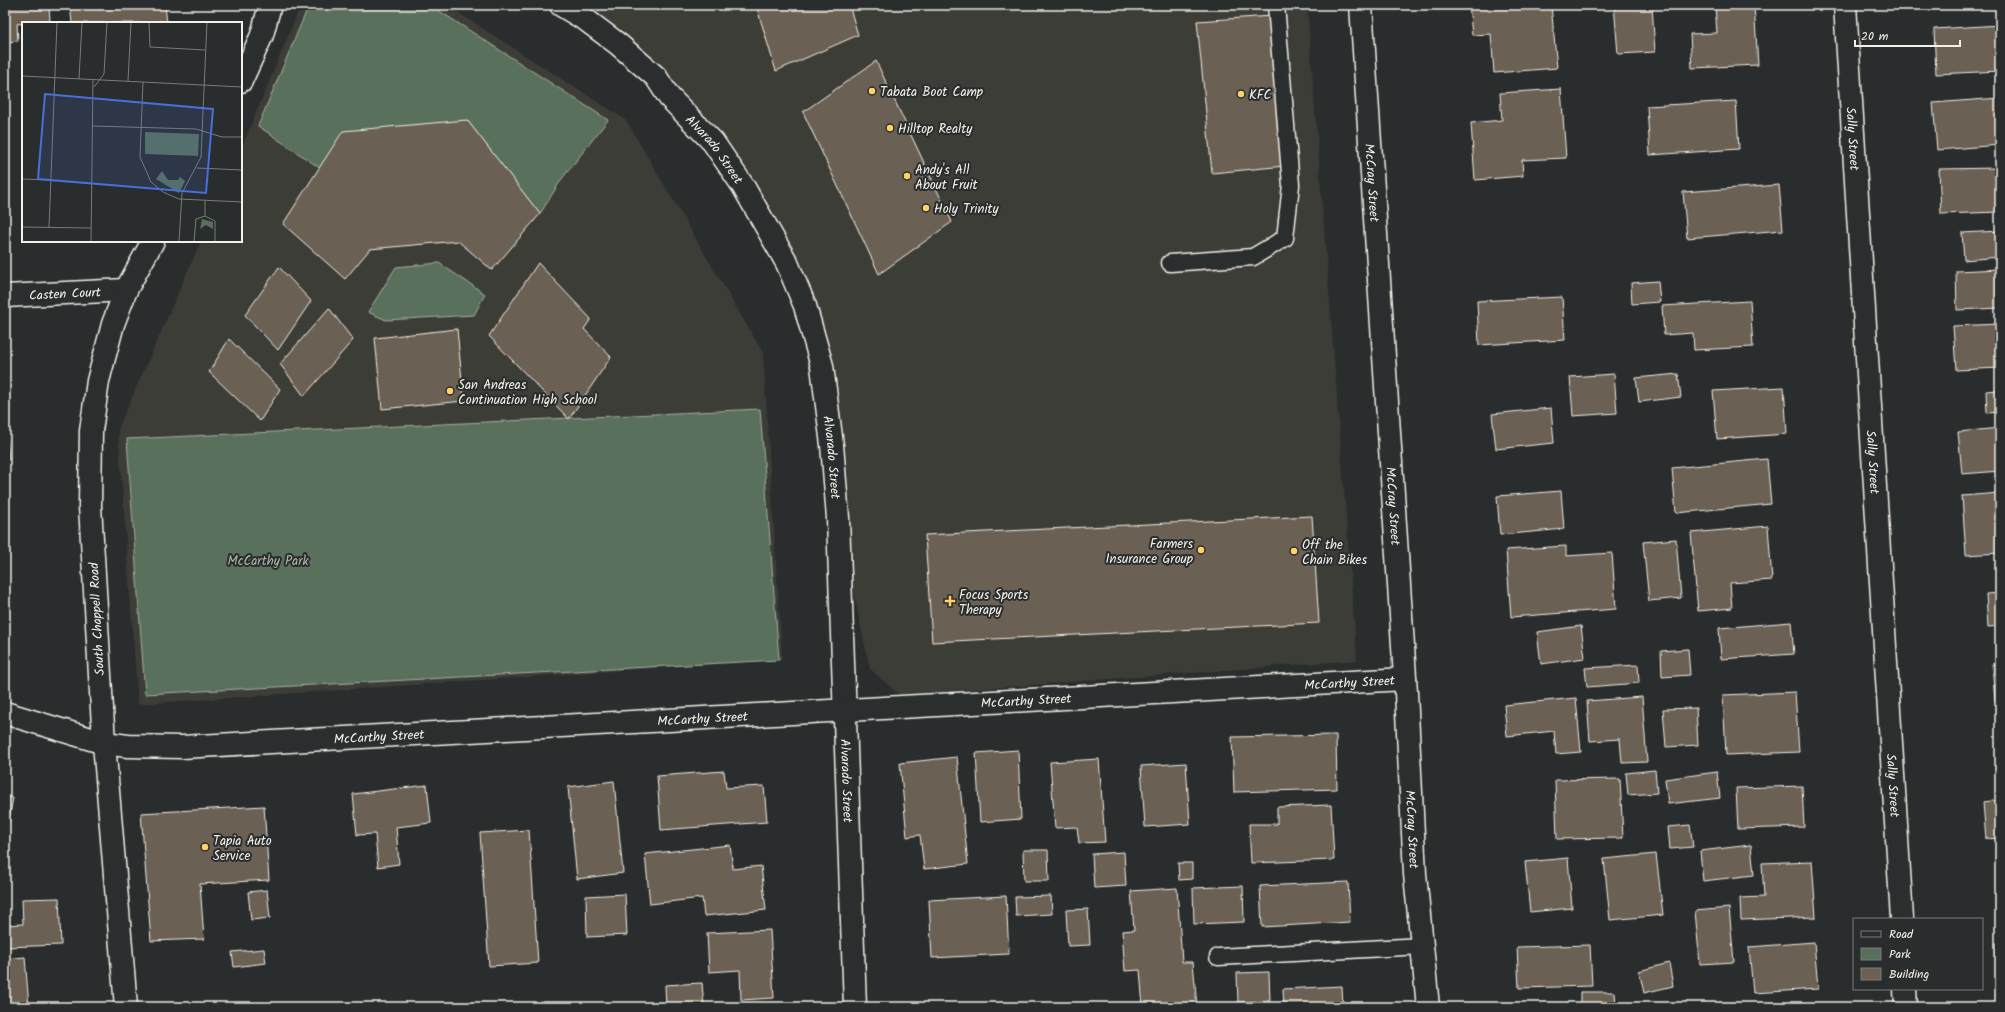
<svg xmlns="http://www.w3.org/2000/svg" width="2005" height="1012" font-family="Kalam,sans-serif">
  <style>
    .built { fill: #3e3c39 }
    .green { fill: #586f5b; stroke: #a6b0a2 }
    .building { fill: #6b6052; stroke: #f4f1e8 }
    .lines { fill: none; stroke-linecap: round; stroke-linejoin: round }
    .lane-casing { stroke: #f4f1e8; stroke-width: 19 }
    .street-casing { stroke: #f4f1e8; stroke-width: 25 }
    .secondary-casing { stroke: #f4f1e8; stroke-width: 25 }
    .lane { stroke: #2a2d2e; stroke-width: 16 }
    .street { stroke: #2a2d2e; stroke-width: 22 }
    .secondary { stroke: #2a2d2e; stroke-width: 22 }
    .poi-dot { fill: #ffd166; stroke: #2a2d2e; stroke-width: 1.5 }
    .labels { text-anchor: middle; stroke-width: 4; stroke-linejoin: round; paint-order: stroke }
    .poi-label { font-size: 13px; fill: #f4f1e8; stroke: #2a2d2e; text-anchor: start }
    .street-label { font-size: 13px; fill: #f4f1e8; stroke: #2a2d2e }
    .park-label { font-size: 13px; fill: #aeb6a9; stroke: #2a2d2e }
    .inset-road { fill: none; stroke: #7b7b78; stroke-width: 1 }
    .view { fill: #486fdb; fill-opacity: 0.15; stroke: #486fdb; stroke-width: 2 }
    .inset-edge { fill: none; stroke: #f4f1e8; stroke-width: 2 }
  </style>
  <rect width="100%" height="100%" fill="#2a2d2e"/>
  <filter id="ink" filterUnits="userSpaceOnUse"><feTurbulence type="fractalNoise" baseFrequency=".025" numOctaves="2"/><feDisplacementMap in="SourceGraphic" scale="8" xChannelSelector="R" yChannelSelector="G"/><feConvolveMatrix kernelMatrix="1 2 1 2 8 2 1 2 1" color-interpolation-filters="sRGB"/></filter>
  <g filter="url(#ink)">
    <path class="built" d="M301 5H446L626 120 763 353 782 659 138 704 118 429 201 241H241V149Z
      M566 5H1307L1357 660 900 695 870 669 838 518 825 374 787 263 623 33Z"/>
    <path class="green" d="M309 5H430L608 120 561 180 540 214 467 120 320 168 258 126Z
      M439 263 485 294 474 315 386 320 368 312 396 267Z
      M760 409 779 660 145 694 127 439Z"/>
    <path class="building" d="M5 5H49L50 21 17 24 18 41 5 42Z
      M70 5H165L167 23H72Z
      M756 5H849L858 35 776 71Z
      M1469 5H1551L1557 68 1494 73 1491 34 1472 35Z
      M1614 5H1652L1655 52 1618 54Z
      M1715 5H1754L1758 65 1692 68 1690 34 1717 33Z
      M1272 16 1285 166 1212 173 1197 21Z
      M2000 25V71L1936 74 1934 29Z
      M876 61 952 222 879 274 803 112Z
      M1561 89 1566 158 1522 160 1523 176 1475 180 1471 123 1502 120 1500 93Z
      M2000 98V145L1937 150 1933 103Z
      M1736 101 1739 149 1650 155 1647 106Z
      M467 120 540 214 492 270 458 241 370 249 345 279 283 224 343 131Z
      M2000 168V212L1941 214 1939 169Z
      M1779 185 1783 230 1687 238 1683 192Z
      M2000 231V257L1964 260 1962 233Z
      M538 263 591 319 584 329 611 357 569 419 489 336Z
      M279 267 311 301 278 350 245 315Z
      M2000 269V308L1957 310 1956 271Z
      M1658 281 1660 302 1632 304 1631 283Z
      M1562 297 1565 340 1479 345 1477 301Z
      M1750 301 1753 347 1694 350 1693 333 1664 335 1662 306Z
      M329 308 353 340 304 396 280 364Z
      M2000 324V368L1956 370 1953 326Z
      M457 329 464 401 382 409 375 338Z
      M229 339 280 389 260 421 209 372Z
      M1614 374 1617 413 1573 416 1570 377Z
      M1678 374 1681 397 1639 402 1636 378Z
      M1784 387 1787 434 1717 439 1713 391Z
      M2000 390V412L1987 413 1986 391Z
      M1551 408 1554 443 1496 449 1492 414Z
      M5 410 9 460H5Z
      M2000 428V471L1962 474 1958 432Z
      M1767 459 1771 504 1676 513 1672 468Z
      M1561 491 1564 529 1500 535 1497 496Z
      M2000 493V553L1966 555 1962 496Z
      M1312 516 1319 623 932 642 925 535Z
      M1768 526 1772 580 1730 583 1732 608 1698 611 1691 533Z
      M1676 539 1681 598 1649 601 1643 542Z
      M1566 546V556L1612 553 1616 609 1511 617 1506 550Z
      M2000 593V626L1988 627 1986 594Z
      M1791 622 1794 654 1721 659 1719 628Z
      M1581 626 1585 658 1541 664 1537 632Z
      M1688 649 1690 675 1662 677 1661 651Z
      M1992 664H2000V701H1995Z
      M1638 665 1639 683 1587 687 1585 668Z
      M1795 692 1799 752 1726 755 1723 695Z
      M1642 697 1647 762 1622 763 1620 739 1590 741 1587 701Z
      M1576 698 1581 752 1556 754 1554 731 1507 736 1504 705Z
      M1696 708 1698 745 1666 747 1663 709Z
      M1336 735 1337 789 1234 792 1232 737Z
      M1018 750 1021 819 980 822 976 753Z
      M957 757 968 864 924 869 920 835 907 837 900 763Z
      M1099 759 1105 842 1079 843 1077 827 1055 828 1050 762Z
      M1186 763 1190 824 1145 827 1141 766Z
      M1655 770 1657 793 1628 795 1626 773Z
      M724 771 726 788 764 786 767 822 661 830 657 776Z
      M1717 772 1720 798 1668 804 1665 779Z
      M1620 779 1623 838 1557 839 1555 780Z
      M614 781 623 873 577 879 568 787Z
      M427 785 431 823 396 827 399 864 378 867 375 834 357 835 353 794Z
      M1802 786 1804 827 1738 829 1736 788Z
      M5 796 13 798 5 841Z
      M2000 800V838L1986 839 1983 802Z
      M1331 805 1334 860 1251 863 1249 824H1277V807Z
      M264 806 269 880 200 884 204 939 151 941 141 813Z
      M1690 825 1693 847 1670 849 1668 827Z
      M529 830 538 963 489 966 480 833Z
      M730 845 733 869 761 866 766 910 704 916 702 898 650 904 645 854Z
      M1751 845 1754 875 1703 881 1700 851Z
      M1023 850H1048L1049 881H1024Z
      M1124 852 1126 886 1094 888 1092 854Z
      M1656 854 1663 915 1610 920 1604 859Z
      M1568 858 1572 908 1530 912 1525 862Z
      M1812 861 1816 917 1741 920 1740 898 1764 897 1762 863Z
      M1178 863H1192V879L1179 880Z
      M1348 882 1350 922 1262 927 1260 886Z
      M1243 886 1244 922 1194 924 1193 888Z
      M1177 888 1182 962H1193L1197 1007H1143L1140 970 1125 971 1122 931 1134 930 1131 891Z
      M267 890 270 918 251 920 248 892Z
      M625 894 627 935 587 937 586 896Z
      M1006 896 1009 954 932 958 929 900Z
      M1051 896 1052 914 1016 916 1015 897Z
      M59 898 61 945 5 947V925L23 924 22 899Z
      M1729 908 1734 962 1700 964 1695 911Z
      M1088 909 1090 945 1068 946 1066 910Z
      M770 930 774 998 741 1000 740 970 709 972 707 933Z
      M1814 942 1818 989 1753 993 1749 947Z
      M1996 943H2000V996H1999Z
      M1590 945 1592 986 1519 988 1517 947Z
      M264 949 266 963 234 967 232 952Z
      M25 957 29 1007H5V959Z
      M1669 963 1673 986 1644 993 1639 971Z
      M1269 972 1270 1001 1238 1002 1237 973Z
      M702 983 704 1007H666L665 985Z
      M1342 986 1343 1007H1284L1283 989Z
      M1580 992H1615L1616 1007H1580Z
      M454 1002V1007H426L425 1005Z"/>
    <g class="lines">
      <g class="lane-casing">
        <path id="lane" d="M1170 263 1253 257 1285 238 1291 185 1276 5
          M1218 957 1422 946"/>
      </g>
      <g class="street-casing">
        <g id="street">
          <path id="s1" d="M561 5 586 20 618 44 656 77 669 97 713 142 743 186 787 263 805 306 822 366 832 445 838 518 855 1007"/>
          <path id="s2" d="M1845 5 1902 919"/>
          <path d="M241 81 262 35 270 5"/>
          <path id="s3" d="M5 296 126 290"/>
          <path id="s4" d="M5 713 104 743 128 746 182 747 1405 679"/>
          <path d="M1905 989 1906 1007"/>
          <path d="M126 1007 104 743 90 506 91 431 98 381 113 324 126 290 153 241"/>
        </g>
      </g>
      <g class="secondary-casing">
        <g id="secondary">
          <path id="s5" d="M1361 5 1406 692 1415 874 1428 1007"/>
        </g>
      </g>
      <use href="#lane" class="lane"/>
      <use href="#street" class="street"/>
      <use href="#secondary" class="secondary"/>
    </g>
  </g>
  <g class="poi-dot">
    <circle cx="872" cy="91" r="4"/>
    <circle cx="1241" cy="94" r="4"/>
    <circle cx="890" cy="128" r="4"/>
    <circle cx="907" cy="176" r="4"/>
    <circle cx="926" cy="208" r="4"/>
    <circle cx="450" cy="391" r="4"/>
    <circle cx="1201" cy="550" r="4"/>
    <circle cx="1294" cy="551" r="4"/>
    <path d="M948 595h4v4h4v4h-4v4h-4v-4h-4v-4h4z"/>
    <circle cx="205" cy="847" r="4"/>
  </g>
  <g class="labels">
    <g class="poi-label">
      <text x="880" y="96">Tabata Boot Camp</text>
      <text x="1249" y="99">KFC</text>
      <text x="898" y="133">Hilltop Realty</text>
      <text x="915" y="174">Andy's All<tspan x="915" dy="15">About Fruit</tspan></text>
      <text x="934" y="213">Holy Trinity</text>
      <text x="458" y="389">San Andreas<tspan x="458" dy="15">Continuation High School</tspan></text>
      <text x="1193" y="548" text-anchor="end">Farmers<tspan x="1193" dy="15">Insurance Group</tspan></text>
      <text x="1302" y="549">Off the<tspan x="1302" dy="15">Chain Bikes</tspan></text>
      <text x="959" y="599">Focus Sports<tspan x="959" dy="15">Therapy</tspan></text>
      <text x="213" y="845">Tapia Auto<tspan x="213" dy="15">Service</tspan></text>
    </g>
    <g class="street-label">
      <text dy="5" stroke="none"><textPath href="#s2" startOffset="134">Sally Street</textPath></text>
      <text dy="5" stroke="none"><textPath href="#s1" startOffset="213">Alvarado Street</textPath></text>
      <text dy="5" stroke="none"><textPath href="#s5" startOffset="178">McCray Street</textPath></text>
      <text dy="5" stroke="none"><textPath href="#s3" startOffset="60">Casten Court</textPath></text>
      <text dy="5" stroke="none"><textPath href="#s1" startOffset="549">Alvarado Street</textPath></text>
      <text dy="5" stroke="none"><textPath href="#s2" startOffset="458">Sally Street</textPath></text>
      <text dy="5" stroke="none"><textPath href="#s5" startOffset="502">McCray Street</textPath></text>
      <text transform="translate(96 619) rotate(-93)" y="5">South Chappell Road</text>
      <text dy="5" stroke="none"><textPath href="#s4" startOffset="1351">McCarthy Street</textPath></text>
      <text dy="5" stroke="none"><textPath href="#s4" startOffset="1027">McCarthy Street</textPath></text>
      <text dy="5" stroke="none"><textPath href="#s4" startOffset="703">McCarthy Street</textPath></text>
      <text dy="5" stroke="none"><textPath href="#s4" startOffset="379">McCarthy Street</textPath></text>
      <text dy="5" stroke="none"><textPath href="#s1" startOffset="873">Alvarado Street</textPath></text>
      <text dy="5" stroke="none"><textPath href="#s2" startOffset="782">Sally Street</textPath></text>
      <text dy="5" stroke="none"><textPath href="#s5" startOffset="826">McCray Street</textPath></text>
    </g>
    <g class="park-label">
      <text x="268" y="565">McCarthy Park</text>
    </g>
  </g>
  <g transform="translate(22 22)">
    <rect width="220" height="220" fill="#2a2d2e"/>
    <path d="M123 110 177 112 176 134 123 132ZM140 149 146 158H156L158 155 163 159 157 171 134 157ZM180 197 191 200V207L184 203 178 207Z" fill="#586f5b"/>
    <path class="inset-road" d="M127 0 128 25 183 28M0 54 220 65M57 57 60 0M106 59 109 0M121 60 118 135 129 160 141 170 157 177 220 180M72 65 82 52 85 0M71 104 174 107 200 115H220M175 146 220 148M0 157 29 158M183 194V179M0 205 69 206M27 206 35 0M69 220 71 57M157 220 160 171 179 135 185 0M172 220 174 197 183 194 193 199V220"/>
    <path class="view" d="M23 72 191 87 184 171 16 157Z"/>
    <rect width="220" height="220" class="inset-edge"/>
  </g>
  <rect width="2005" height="1012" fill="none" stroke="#2a2d2e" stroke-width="20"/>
  <rect x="10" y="10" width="1985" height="992" fill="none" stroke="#f4f1e8" stroke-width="1.5" filter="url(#ink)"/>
  <rect x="1853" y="918" width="130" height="72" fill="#2a2d2e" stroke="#7b7b78"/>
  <rect x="1861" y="931" width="20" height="6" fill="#2a2d2e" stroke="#7b7b78"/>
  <text x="1889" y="938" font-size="12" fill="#f4f1e8">Road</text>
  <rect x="1861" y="948" width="20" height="12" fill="#586f5b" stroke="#7b7b78"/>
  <text x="1889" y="958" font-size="12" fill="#f4f1e8">Park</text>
  <rect x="1861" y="968" width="20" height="12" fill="#6b6052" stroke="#7b7b78"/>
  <text x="1889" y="978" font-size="12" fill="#f4f1e8">Building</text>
  <path d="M1855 40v6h105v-6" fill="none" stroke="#f4f1e8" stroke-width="2"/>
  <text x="1861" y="40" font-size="12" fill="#f4f1e8" stroke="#2a2d2e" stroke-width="3" paint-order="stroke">20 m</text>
</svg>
